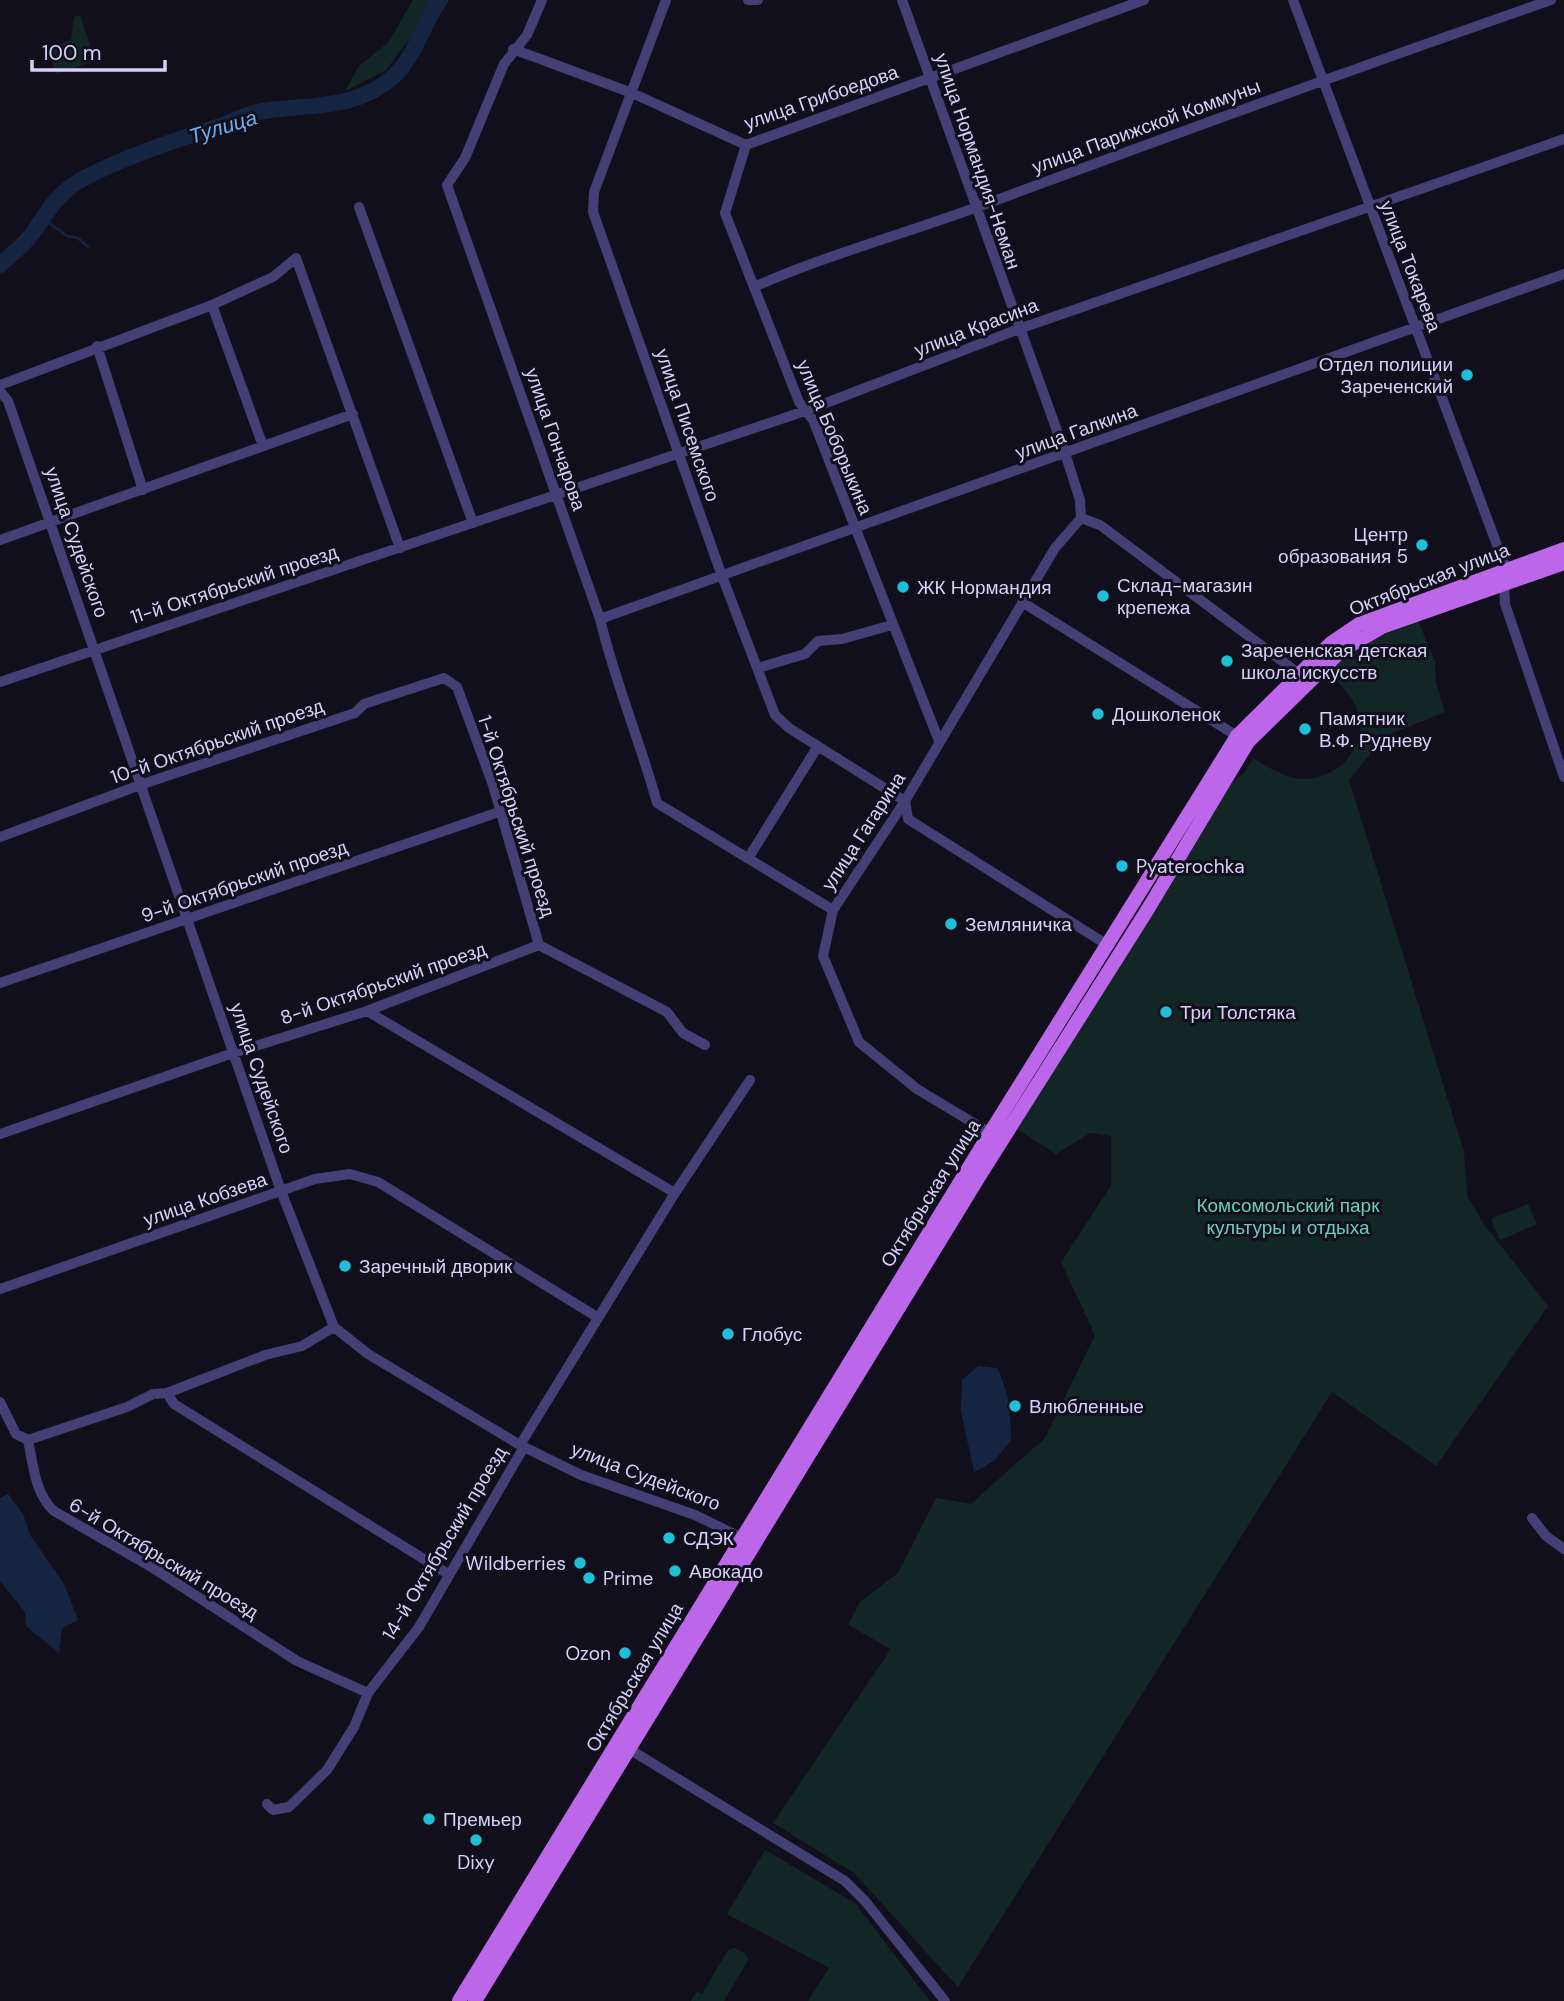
<svg xmlns="http://www.w3.org/2000/svg" width="1564" height="2001" font-family="'DM Sans',sans-serif">
  <style>
    .green { fill: #132626 }
    .water { fill: #152541 }
    .lines { fill: none; stroke-linecap: round; stroke-linejoin: round }
    .stream { stroke: #152541; stroke-width: 2.5 }
    .river { stroke: #152541; stroke-width: 16 }
    .minor { stroke: #444076; stroke-width: 10 }
    .major { stroke: #bc67e9; stroke-width: 14 }
    .poi-dot { fill: #1fc0d7; stroke: #120f1d; stroke-width: 2.5 }
    .labels { text-anchor: middle; stroke-width: 6; stroke-linejoin: round; paint-order: stroke }
    .street-label { font-size: 19px; fill: #d7d1f8; stroke: #120f1d }
    .poi-label { font-size: 19px; fill: #d7d1f8; stroke: #120f1d; text-anchor: start }
    .park-label { font-size: 19px; fill: #68ceb7; stroke: #120f1d }
    .water-label { font-size: 21px; font-style: italic; fill: #6dadea; stroke: #120f1d }
  </style>
  <rect width="100%" height="100%" fill="#120f1d"/>
  <path class="green" d="M413 0H431L423 21 386 70 345 91 359 66 388 43Z
    M80 15 95 61 56 74 48 49 71 40 74 17Z
    M1418 620 1435 662 1436 683 1445 712 1385 736 1349 780 1464 1152 1467 1195 1483 1223 1548 1306 1436 1466 1332 1392 958 1987 854 1873 773 1823 891 1649 848 1625 860 1602 898 1573 936 1498 971 1504 1045 1438 1095 1335 1061 1262 1111 1186V1136L1090 1133 1056 1154 1011 1125 1153 915 1230 785 1244 773 1253 758C1269 768 1285 778 1303 779 1341 780 1373 740 1355 705 1349 692 1337 681 1327 671L1361 642Z
    M1528 1204 1537 1224 1500 1240 1491 1219Z
    M765 1850 855 1903 930 2001H808L829 1968 727 1914Z
    M734 1948 745 1953 748 1960 724 2001H691L697 1991 702 1994 728 1950Z"/>
  <path class="water" d="M978 1366 997 1368C1009 1393 1011 1413 1011 1440L994 1461 974 1472 961 1411 962 1380Z
    M8 1494 23 1514 30 1535 64 1584 78 1620 62 1628 59 1653 26 1626 25 1612 0 1581V1498Z"/>
  <g class="lines">
    <path class="stream" d="M41 217 67 236 78 238 88 247"/>
    <path class="river" d="M0 265C13 253 28 242 37 227 49 209 59 193 79 181 123 157 170 142 217 127 231 123 243 115 257 112 304 103 354 112 393 77 416 56 422 24 440 0"/>
    <path class="minor" d="M542 0 527 35 504 64 465 158 447 185 600 619C615 682 640 741 657 803L833 910
      M666 0 594 192 593 212 722 576 775 715 789 728 905 801 908 819 1109 946
      M748 0H758
      M902 0 1065 453 1080 500 1081 518 1100 525 1298 673
      M1293 0 1506 569
      M513 49 632 93 746 145 1144 0
      M746 145 725 213 799 402 813 420 939 741
      M359 207 473 523
      M754 287C829 254 907 233 983 205 1172 135 1361 66 1551 0
      M212 305 263 446
      M97 346 143 490
      M0 385 212 305 273 277 296 258 400 548
      M0 391 8 401 281 1191 334 1327 368 1354 520 1445 581 1475 695 1515 742 1538
      M0 540 353 414
      M1504 584 1505 604 1564 777
      M1022 602 1237 736
      M600 619 1564 274
      M758 668 805 654 818 641 842 639 892 625
      M0 682 805 411 1019 329 1564 139
      M0 837 140 785 355 713 364 704 444 678 457 687 493 785 539 945 667 1012 683 1033 705 1045
      M749 857 818 746
      M0 983 499 812
      M367 1011 675 1193
      M990 1133 917 1089 859 1042 823 956 833 910 905 801 1055 548 1081 518
      M0 1134 233 1053 367 1011 539 945
      M0 1289 315 1179 350 1174 378 1182 597 1317
      M167 1393 174 1404 448 1574
      M0 1402 16 1434 28 1440C33 1464 35 1494 54 1511L153 1568 297 1661 368 1693
      M28 1440 127 1407 153 1394 167 1393 265 1355 302 1346 334 1327
      M520 1445 675 1193 750 1080
      M1532 1518 1546 1536 1564 1549
      M629 1749 845 1881 865 1901 945 2001
      M267 1804 273 1810 289 1807 327 1770 354 1727 368 1693 419 1627 524 1447"/>
    <path class="major" d="M459 2001 990 1133 1237 736 1331 643 1359 624 1564 549
      M475 2001 980 1175 1148 909 1248 742 1341 651 1382 627 1564 563"/>
  </g>
  <g class="poi-dot">
    <circle cx="1467" cy="375" r="7"/>
    <circle cx="1422" cy="545" r="7"/>
    <circle cx="903" cy="587" r="7"/>
    <circle cx="1103" cy="596" r="7"/>
    <circle cx="1227" cy="661" r="7"/>
    <circle cx="1098" cy="714" r="7"/>
    <circle cx="1305" cy="729" r="7"/>
    <circle cx="1122" cy="866" r="7"/>
    <circle cx="951" cy="924" r="7"/>
    <circle cx="1166" cy="1012" r="7"/>
    <circle cx="345" cy="1266" r="7"/>
    <circle cx="728" cy="1334" r="7"/>
    <circle cx="1015" cy="1406" r="7"/>
    <circle cx="669" cy="1538" r="7"/>
    <circle cx="580" cy="1563" r="7"/>
    <circle cx="675" cy="1571" r="7"/>
    <circle cx="589" cy="1578" r="7"/>
    <circle cx="625" cy="1653" r="7"/>
    <circle cx="429" cy="1819" r="7"/>
    <circle cx="476" cy="1840" r="7"/>
  </g>
  <g class="labels">
    <g class="street-label">
      <text transform="translate(821 97) rotate(-19)" y="7">улица Грибоедова</text>
      <text transform="translate(1146 126) rotate(-20)" y="7">улица Парижской Коммуны</text>
      <text transform="translate(978 161) rotate(71)" y="7">улица Нормандия-Неман</text>
      <text transform="translate(1411 266) rotate(69)" y="7">улица Токарева</text>
      <text transform="translate(976 327) rotate(-21)" y="7">улица Красина</text>
      <text transform="translate(688 425) rotate(71)" y="7">улица Писемского</text>
      <text transform="translate(1076 431) rotate(-20)" y="7">улица Галкина</text>
      <text transform="translate(835 437) rotate(67)" y="7">улица Боборыкина</text>
      <text transform="translate(556 439) rotate(71)" y="7">улица Гончарова</text>
      <text transform="translate(77 542) rotate(71)" y="7">улица Судейского</text>
      <text transform="translate(1429 579) rotate(-21)" y="7">Октябрьская улица</text>
      <text transform="translate(234 584) rotate(-18)" y="7">11-й Октябрьский проезд</text>
      <text transform="translate(217 741) rotate(-19)" y="7">10-й Октябрьский проезд</text>
      <text transform="translate(517 816) rotate(72)" y="7">1-й Октябрьский проезд</text>
      <text transform="translate(863 831) rotate(-57)" y="7">улица Гагарина</text>
      <text transform="translate(244 881) rotate(-19)" y="7">9-й Октябрьский проезд</text>
      <text transform="translate(383 983) rotate(-19)" y="7">8-й Октябрьский проезд</text>
      <text transform="translate(262 1078) rotate(71)" y="7">улица Судейского</text>
      <text transform="translate(930 1193) rotate(-58)" y="7">Октябрьская улица</text>
      <text transform="translate(205 1199) rotate(-19)" y="7">улица Кобзева</text>
      <text transform="translate(646 1476) rotate(21)" y="7">улица Судейского</text>
      <text transform="translate(444 1543) rotate(-59)" y="7">14-й Октябрьский проезд</text>
      <text transform="translate(164 1558) rotate(31)" y="7">6-й Октябрьский проезд</text>
      <text transform="translate(634 1677) rotate(-59)" y="7">Октябрьская улица</text>
    </g>
    <g class="poi-label">
      <text x="1453" y="371" text-anchor="end">Отдел полиции<tspan x="1453" dy="22">Зареченский</tspan></text>
      <text x="1408" y="541" text-anchor="end">Центр<tspan x="1408" dy="22">образования 5</tspan></text>
      <text x="1117" y="592">Склад-магазин<tspan x="1117" dy="22">крепежа</tspan></text>
      <text x="917" y="594">ЖК Нормандия</text>
      <text x="1241" y="657">Зареченская детская<tspan x="1241" dy="22">школа искусств</tspan></text>
      <text x="1112" y="721">Дошколенок</text>
      <text x="1319" y="725">Памятник<tspan x="1319" dy="22">В.Ф. Рудневу</tspan></text>
      <text x="1136" y="873">Pyaterochka</text>
      <text x="965" y="931">Земляничка</text>
      <text x="1180" y="1019">Три Толстяка</text>
      <text x="359" y="1273">Заречный дворик</text>
      <text x="742" y="1341">Глобус</text>
      <text x="1029" y="1413">Влюбленные</text>
      <text x="683" y="1545">СДЭК</text>
      <text x="566" y="1570" text-anchor="end">Wildberries</text>
      <text x="689" y="1578">Авокадо</text>
      <text x="603" y="1585">Prime</text>
      <text x="611" y="1660" text-anchor="end">Ozon</text>
      <text x="443" y="1826">Премьер</text>
      <text x="476" y="1869" text-anchor="middle">Dixy</text>
    </g>
    <g class="park-label">
      <text x="1288" y="1212">Комсомольский парк<tspan x="1288" dy="22">культуры и отдыха</tspan></text>
    </g>
    <g class="water-label">
      <text transform="translate(223 127) rotate(-17)" y="7">Тулица</text>
    </g>
  </g>
  <path d="M32 60v10h133v-10" fill="none" stroke="#d7d1f8" stroke-width="3.5"/>
  <text x="42" y="60" font-size="21" fill="#d7d1f8" stroke="#120f1d" stroke-width="5" paint-order="stroke">100 m</text>
</svg>
